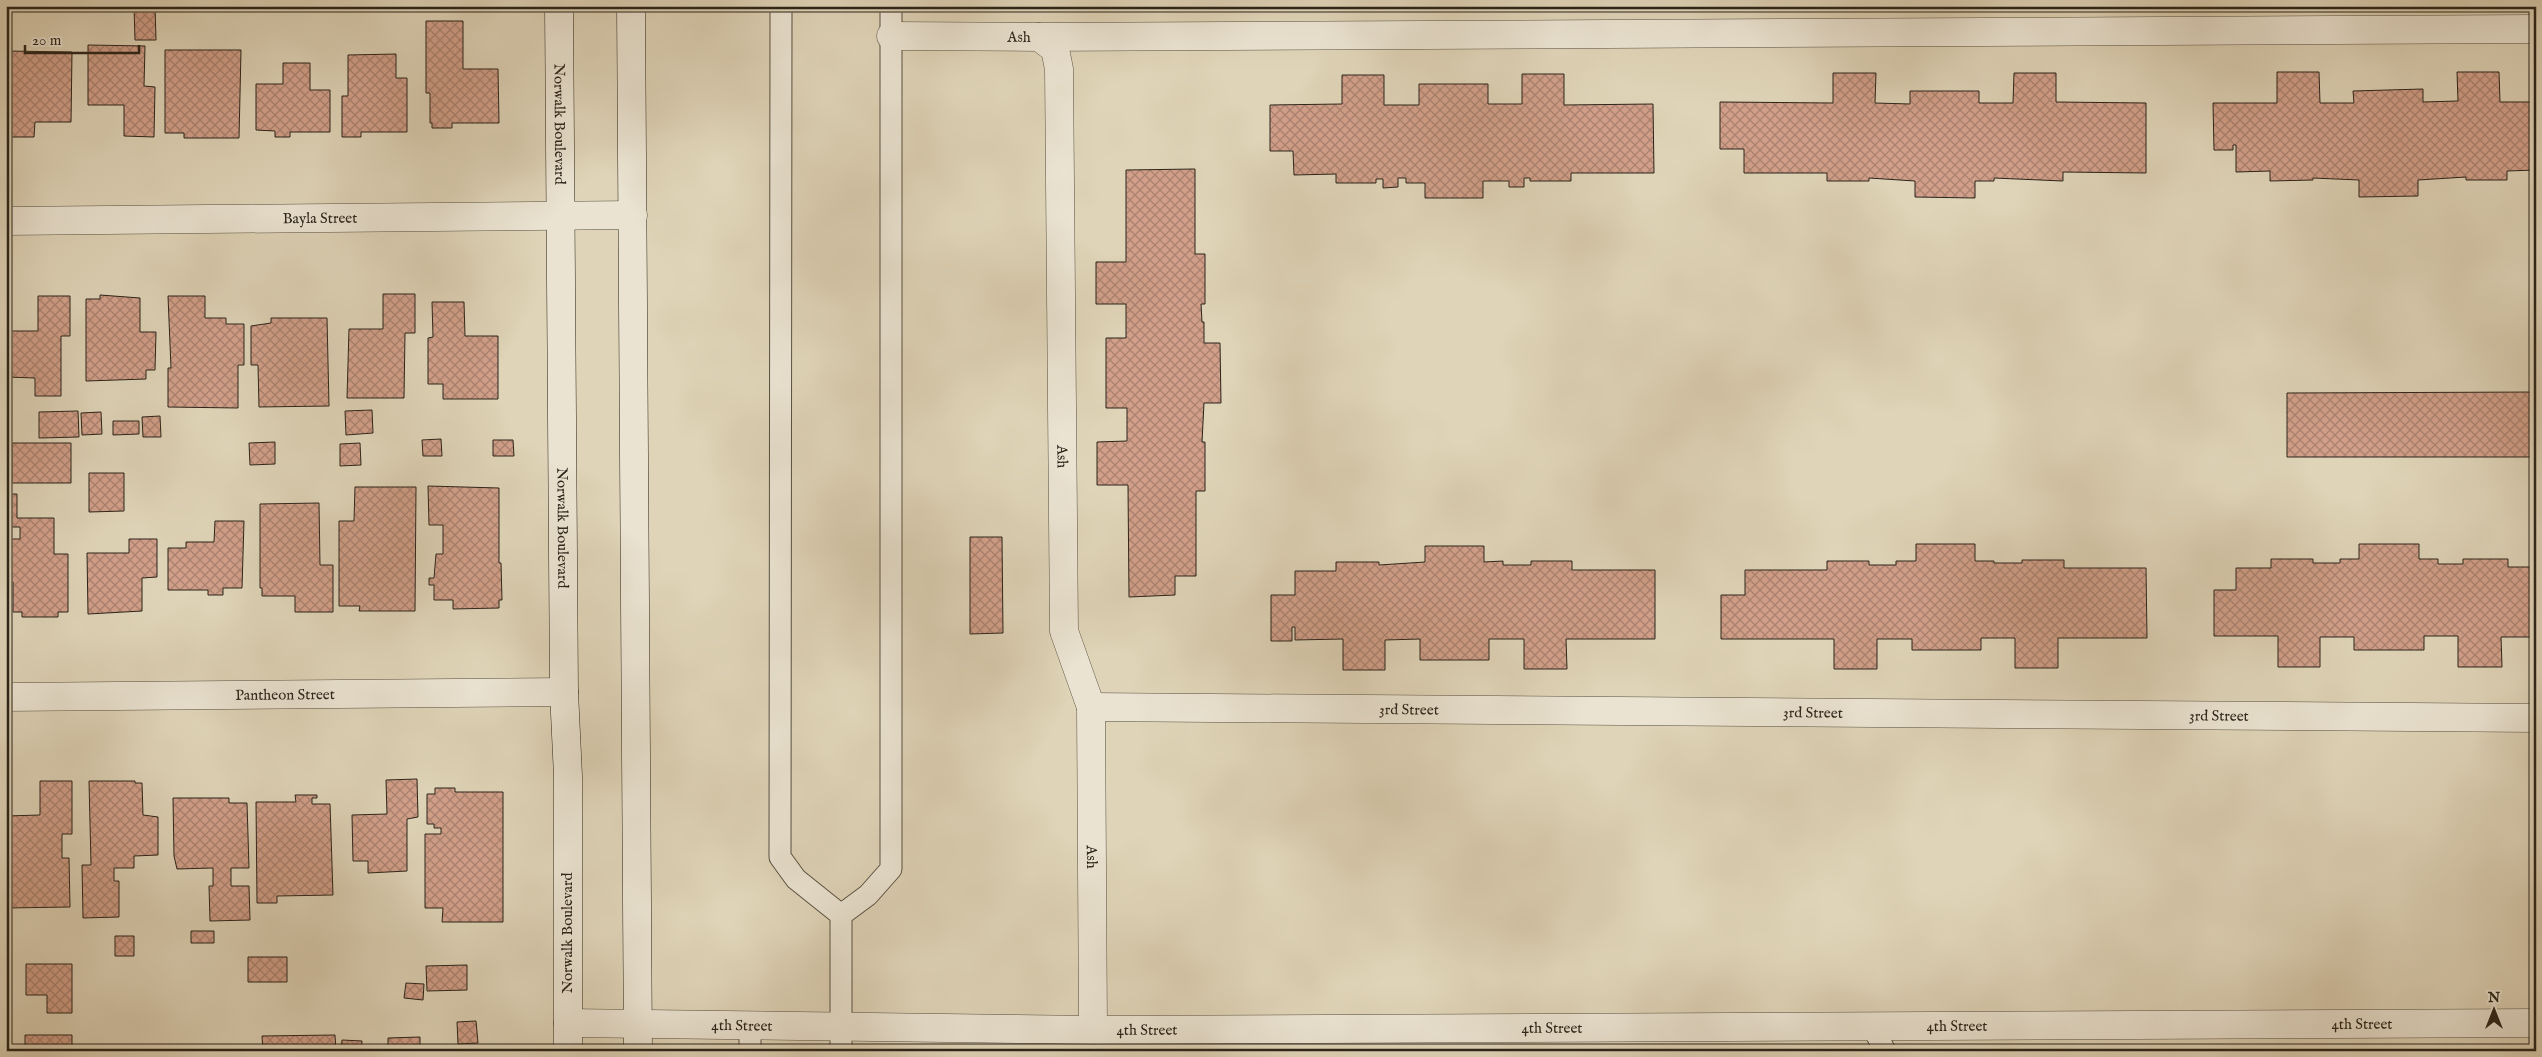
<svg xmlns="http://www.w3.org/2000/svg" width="2542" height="1057" font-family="'IM FELL English',serif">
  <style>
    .building { fill: url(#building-cross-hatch); stroke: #2b241a }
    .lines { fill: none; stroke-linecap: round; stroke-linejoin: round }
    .lane-casing { stroke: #585042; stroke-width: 23 }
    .street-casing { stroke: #585042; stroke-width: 29 }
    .secondary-casing { stroke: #2b241a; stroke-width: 29 }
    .lane { stroke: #eae3d1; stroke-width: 21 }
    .street { stroke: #eae3d1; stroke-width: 28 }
    .secondary { stroke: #eae3d1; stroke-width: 28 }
    .labels { text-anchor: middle; stroke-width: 4; stroke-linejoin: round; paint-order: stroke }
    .street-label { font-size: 15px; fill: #2b241a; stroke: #eae3d1 }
  </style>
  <defs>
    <pattern id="building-cross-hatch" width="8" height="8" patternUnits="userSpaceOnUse" patternTransform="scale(1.25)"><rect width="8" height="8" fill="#d2a08a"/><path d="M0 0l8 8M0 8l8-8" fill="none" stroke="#ab8270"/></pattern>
  </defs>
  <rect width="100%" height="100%" fill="#dfd4b8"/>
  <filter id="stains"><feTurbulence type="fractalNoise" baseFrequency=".004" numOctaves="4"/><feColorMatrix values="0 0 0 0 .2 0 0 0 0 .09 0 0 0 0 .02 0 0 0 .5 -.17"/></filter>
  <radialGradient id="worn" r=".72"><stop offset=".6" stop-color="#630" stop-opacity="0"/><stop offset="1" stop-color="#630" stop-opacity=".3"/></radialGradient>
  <path class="building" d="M134 6H155L156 40H135Z
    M426 21H463V69H498L499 123H452V128H432V123H430V93H426Z
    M88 45 145 46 144 86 155 87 154 137 124 136V105H88Z
    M165 50H241L239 138H184V133H165Z
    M6 51 72 52 71 122H35L34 137H6Z
    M396 54V78H407V132H361V137H342V96H348V55Z
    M283 63H310V90H330V132H290V137H275V131L256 130V84H283Z
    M2277 72H2319L2320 103H2354L2353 91 2423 89V102L2458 101 2457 72H2499L2500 102H2536V170L2507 171V180H2466V177L2418 180V196L2359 197V180L2313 178V180L2270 181V171L2236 172V145H2233V150H2214L2213 103H2277Z
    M1833 73H1876L1875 103 1910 104V91H1979V103H2013L2014 73H2056V102L2146 103V173L2063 172V181L1994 178V181H1975V198L1915 197V181L1869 178V181H1827V173H1744V149H1720V102L1833 103Z
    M1522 74H1564V105L1653 104 1654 173H1571V181H1530V178H1524V187H1509V181H1483V198H1425V183H1406V178H1398V187L1383 188V179H1376V183H1336V174L1294 175 1293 151H1270V105L1342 104V75H1384V105H1419V84H1488V104H1522Z
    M1195 169V254H1205V304H1201L1202 322H1204V343H1220L1221 403H1204L1202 442H1205V491H1196V576H1175V595L1129 597 1128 485H1097V442L1127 441V408H1106V338H1126V304H1096V262H1126V170Z
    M383 294H415V333H405L404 398H347L349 329H383Z
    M100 295 140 298V332H156L155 370H146V379L86 381V299H100Z
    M38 296H70V336H61V396H35V378L6 377V331H38Z
    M168 296H205V318H226V324H244V365H238V408L168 407V368H171Z
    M432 302H464L465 336H498V399H443V384H428V338L433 337Z
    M271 318H327L329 406 259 407 258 365H251V326L271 323Z
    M2536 392V457H2287V393Z
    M372 410 373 433 346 435 345 411Z
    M78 411 79 437 39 438V412Z
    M101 412 102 434 82 435 81 413Z
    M160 416 161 437H143L142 417Z
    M113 421H139V434L113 435Z
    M441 439 442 456H423L422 440Z
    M493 440H513L514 456H493Z
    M275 442V464L250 465 249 443Z
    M12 443H71V483H12Z
    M360 443 361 465 340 466V444Z
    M89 473H124V511L89 512Z
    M428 486 499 488V563H501L502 600H499V608L453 609V600H434V585H429V578H434L436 554H443V525H429Z
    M355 487H416L415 611H359L360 606H339V521H354Z
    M6 494H17V518H54V554H68V612H58V617H22V612H13V582H6V539H20V527H6Z
    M319 503 320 565H333V612H295V596H262V588H260V504Z
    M215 521H244L242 588H223V595H208V590H168V548H186V542H214Z
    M970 537H1002L1003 633 970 634Z
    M129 539H157V577L142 578V611L88 614 87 553H129Z
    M1916 544H1975V561H1994V563H2022V560H2064V568H2146L2147 638H2058V668H2015V638H1981V650H1912V639H1877V669H1834V639H1721V595H1745V570H1827V561H1869V565H1896V561H1916Z
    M2359 544H2419V559H2438V564H2463V559H2508V567H2536V637H2501L2502 667H2458V636H2424V650H2354V637H2320V667H2278V636H2214V590H2236V568H2271V559H2313V563H2340V559H2359Z
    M1425 546H1484V562L1503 561V565H1531V561H1572V570H1655V639H1566L1567 669H1524V639H1489V660H1420V639L1385 640V670H1343V639L1295 640V627H1292V641H1271V595H1295V571H1336V562H1379V565L1425 562Z
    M417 779 418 817 407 819V871L368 873V861H353L352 815 387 814 386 780Z
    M40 781H72V834H62V858H69L70 907 6 908V816L40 815Z
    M89 781H135V783H142L143 815 158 817V855L134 856V868H114V881H119V917L83 918 82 865H91Z
    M435 788H455V792H503V922H442L443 908H425V834H441V828H434V824H427V794H435Z
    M295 795H317V798H312V804H330L333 895 277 896V903H257L256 802H296Z
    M173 798H229V803H247L249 868H231V886H249L250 920 210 921 209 886H213V868L177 869 174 856Z
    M191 931H214V943H191Z
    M115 936H134V956H115Z
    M248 957H287V982H248Z
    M26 964H72V1013H47V995H26Z
    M467 965V990L427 991 426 966Z
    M406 983 424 984 423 1000 404 998Z
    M476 1021 478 1043 458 1044 457 1022Z
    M25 1035H72V1051H6V1046H25Z
    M335 1035 336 1051H263L262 1036Z
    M420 1037V1051H388V1038Z
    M342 1040 362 1041 361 1051H341Z"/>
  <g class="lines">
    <g class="lane-casing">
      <path id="lane" d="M781 6 780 857 796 879 841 915
        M841 915 868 895 891 869V6
        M841 915V1051
        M750 1025V1051
        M1872 1026 1885 1051"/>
    </g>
    <g class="street-casing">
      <g id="street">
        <path id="s1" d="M891 36 1039 37 1055 49 1059 69 1064 631 1091 707 1093 1030"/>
        <path d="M1039 37 2536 29"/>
        <path id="s2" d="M6 221 633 215"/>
        <path id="s3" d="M6 697 564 692"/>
        <path id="s4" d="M1091 707 2536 718"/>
        <path id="s5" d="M568 1023 1093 1030 2536 1023"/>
      </g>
    </g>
    <g class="secondary-casing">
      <g id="secondary">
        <path id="s6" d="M559 6 564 692 568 776V1051"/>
        <path d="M631 6 638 1051"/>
      </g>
    </g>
    <use href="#lane" class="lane"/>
    <use href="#street" class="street"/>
    <use href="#secondary" class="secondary"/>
  </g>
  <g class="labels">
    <g class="street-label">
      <text dy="5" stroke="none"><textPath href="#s1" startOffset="128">Ash</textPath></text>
      <text dy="5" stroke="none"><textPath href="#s6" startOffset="118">Norwalk Boulevard</textPath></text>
      <text dy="5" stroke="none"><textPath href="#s2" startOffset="314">Bayla Street</textPath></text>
      <text dy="5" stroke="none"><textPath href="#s1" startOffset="576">Ash</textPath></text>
      <text dy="5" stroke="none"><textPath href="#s6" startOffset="522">Norwalk Boulevard</textPath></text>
      <text dy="5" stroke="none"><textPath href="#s3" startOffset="279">Pantheon Street</textPath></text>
      <text dy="5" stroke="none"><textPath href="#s4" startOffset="318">3rd Street</textPath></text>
      <text dy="5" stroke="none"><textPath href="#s4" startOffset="722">3rd Street</textPath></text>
      <text dy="5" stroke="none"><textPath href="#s4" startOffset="1128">3rd Street</textPath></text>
      <text dy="5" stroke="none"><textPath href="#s1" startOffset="981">Ash</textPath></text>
      <text transform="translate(567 933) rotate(-90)" y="5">Norwalk Boulevard</text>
      <text dy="5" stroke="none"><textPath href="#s5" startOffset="1794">4th Street</textPath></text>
      <text dy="5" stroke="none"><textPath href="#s5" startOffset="174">4th Street</textPath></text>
      <text dy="5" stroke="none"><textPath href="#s5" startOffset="1389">4th Street</textPath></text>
      <text dy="5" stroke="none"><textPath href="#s5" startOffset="984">4th Street</textPath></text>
      <text dy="5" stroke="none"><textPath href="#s5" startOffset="579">4th Street</textPath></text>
    </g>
  </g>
  <rect width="2542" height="1057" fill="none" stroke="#dfd4b8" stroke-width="25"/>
  <rect x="8" y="8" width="2527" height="1042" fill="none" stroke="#2b241a" stroke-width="2.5"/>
  <rect x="12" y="12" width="2517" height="1032" fill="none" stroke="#2b241a"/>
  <g transform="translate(2494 1010)" stroke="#eae3d1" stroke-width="4" paint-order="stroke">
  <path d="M0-4L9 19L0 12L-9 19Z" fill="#2b241a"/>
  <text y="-8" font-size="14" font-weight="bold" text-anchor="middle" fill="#2b241a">N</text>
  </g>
  <path d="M25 45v8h114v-8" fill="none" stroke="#2b241a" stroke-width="2.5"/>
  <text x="32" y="45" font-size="15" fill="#2b241a" stroke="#eae3d1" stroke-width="4" paint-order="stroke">20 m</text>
  <rect width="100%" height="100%" filter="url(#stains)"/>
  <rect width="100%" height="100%" fill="url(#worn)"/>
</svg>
